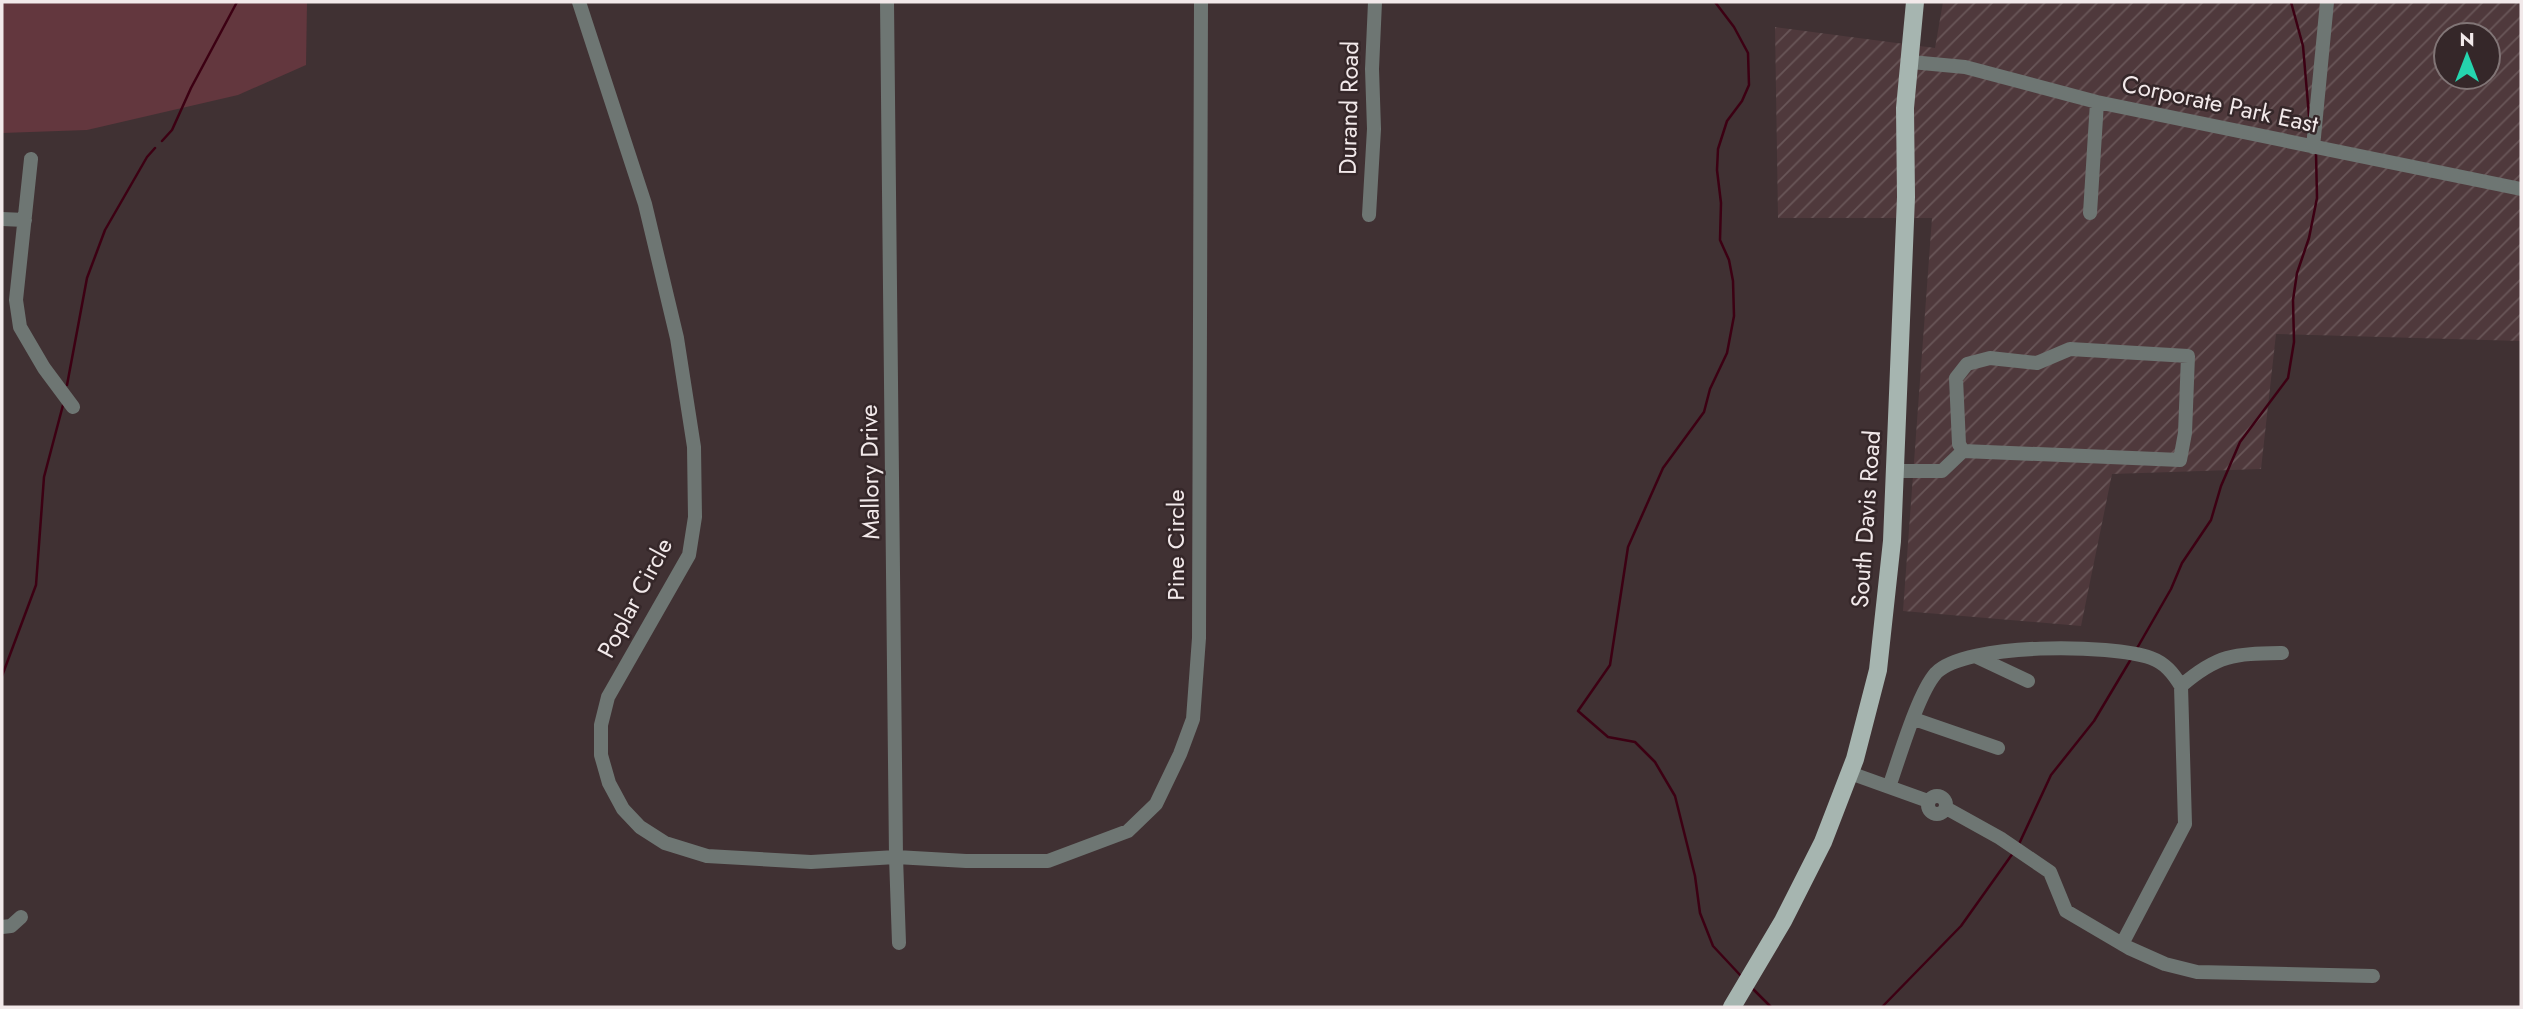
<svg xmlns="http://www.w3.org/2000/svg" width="2523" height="1009" font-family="Jost,sans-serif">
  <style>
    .industrial { fill: url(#industrial-furrows); fill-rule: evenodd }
    .pitch { fill: #63373e }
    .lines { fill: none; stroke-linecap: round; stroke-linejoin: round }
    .stream { stroke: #3c0013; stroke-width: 2.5 }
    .minor { stroke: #6e7673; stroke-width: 14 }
    .major { stroke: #a6b5b0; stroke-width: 18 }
    .labels { text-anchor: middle; stroke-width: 5; stroke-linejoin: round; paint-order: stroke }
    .street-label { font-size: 24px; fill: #f2e9ea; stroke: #352729 }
  </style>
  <defs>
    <pattern id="industrial-furrows" width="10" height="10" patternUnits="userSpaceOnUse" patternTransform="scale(1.75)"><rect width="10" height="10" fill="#4f393c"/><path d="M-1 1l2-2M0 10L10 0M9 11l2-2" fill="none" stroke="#695658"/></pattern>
  </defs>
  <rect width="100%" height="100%" fill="#403133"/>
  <path class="industrial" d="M1943 2H2521V341L2276 334 2261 469 2112 474 2081 626 1903 611 1932 218H1778L1775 27 1935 48ZM2446 35H2488V77H2446Z"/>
  <path class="pitch" d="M2 2H307L306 65 238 95 87 130 2 133Z"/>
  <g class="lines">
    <path class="stream" d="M1715 2 1734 27 1748 53 1749 85 1742 101 1727 121 1718 149 1717 170 1721 203 1720 240 1729 260 1733 281 1734 316 1727 353 1710 389 1704 412 1663 468 1628 547 1610 665 1578 711 1608 737 1635 742 1655 762 1675 796 1695 876 1700 913 1713 946 1741 976
      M2291 2 2303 46 2309 116
      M162 141 172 130 191 88 237 2
      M67 385 87 278 105 230 147 157 155 148
      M2136 650 2171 589 2182 563 2211 520 2221 486 2240 442 2288 378 2294 342 2293 300 2297 273 2309 238 2317 198 2316 153
      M2 676 36 585 44 477 63 405
      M2019 844 2051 775 2094 721 2131 659
      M1753 989 1771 1007
      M1882 1007 1961 926 2013 853"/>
    <path class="minor" d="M579 2 645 204 677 338 694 447 695 517 689 555 608 697 601 725V755L609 783 623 809 640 827 665 843 707 856 811 862 896 857 966 861H1048L1128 831 1156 804 1180 754 1193 719 1199 638 1201 2
      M887 2 896 857 899 943
      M1911 62 1965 67 2097 102 2521 189
      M2313 147 2327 2
      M31 159 16 300 20 327 44 368 73 407
      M2090 213 2097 102
      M1369 215 1374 129 1372 69 1375 2
      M2 219 25 220
      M1895 471H1942L1963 451 2180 460 2185 433 2188 356 2070 349 2037 363 1990 358 1967 364 1956 378 1959 444 1963 451
      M1977 657 2028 681
      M1914 719 1998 748
      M1850 773 1928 801
      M1889 787C1899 759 1918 693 1936 673 1966 642 2112 644 2151 658 2165 663 2173 673 2181 686
      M1928 805a9 9 0 1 1 18 0a9 9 0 1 1-18 0Z
      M1946 808 2000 838 2050 872 2066 911 2129 948 2165 964 2197 972 2373 976
      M2 927 11 926 21 917
      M2122 944 2185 824 2181 686C2218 654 2234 654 2282 653"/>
    <path class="major" d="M1732 1007 1783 921 1823 842 1855 759 1878 670 1892 541 1906 197 1905 108 1915 2"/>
  </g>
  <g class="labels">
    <g class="street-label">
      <text transform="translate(2220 104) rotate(12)" y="8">Corporate Park East</text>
      <text transform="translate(1349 108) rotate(-89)" y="8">Durand Road</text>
      <text transform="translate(870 472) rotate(-91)" y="8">Mallory Drive</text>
      <text transform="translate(1866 519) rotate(-86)" y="8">South Davis Road</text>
      <text transform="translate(1176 545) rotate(-90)" y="8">Pine Circle</text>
      <text transform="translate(635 598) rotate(-62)" y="8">Poplar Circle</text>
    </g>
  </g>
  <rect width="2523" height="1009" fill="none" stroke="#f2e9ea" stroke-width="7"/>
  <g transform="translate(2467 56)"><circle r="33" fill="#352729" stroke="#817576" stroke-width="2"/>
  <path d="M0-5L12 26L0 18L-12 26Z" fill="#25d5ae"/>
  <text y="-10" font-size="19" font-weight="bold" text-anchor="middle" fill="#f2e9ea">N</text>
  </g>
</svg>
